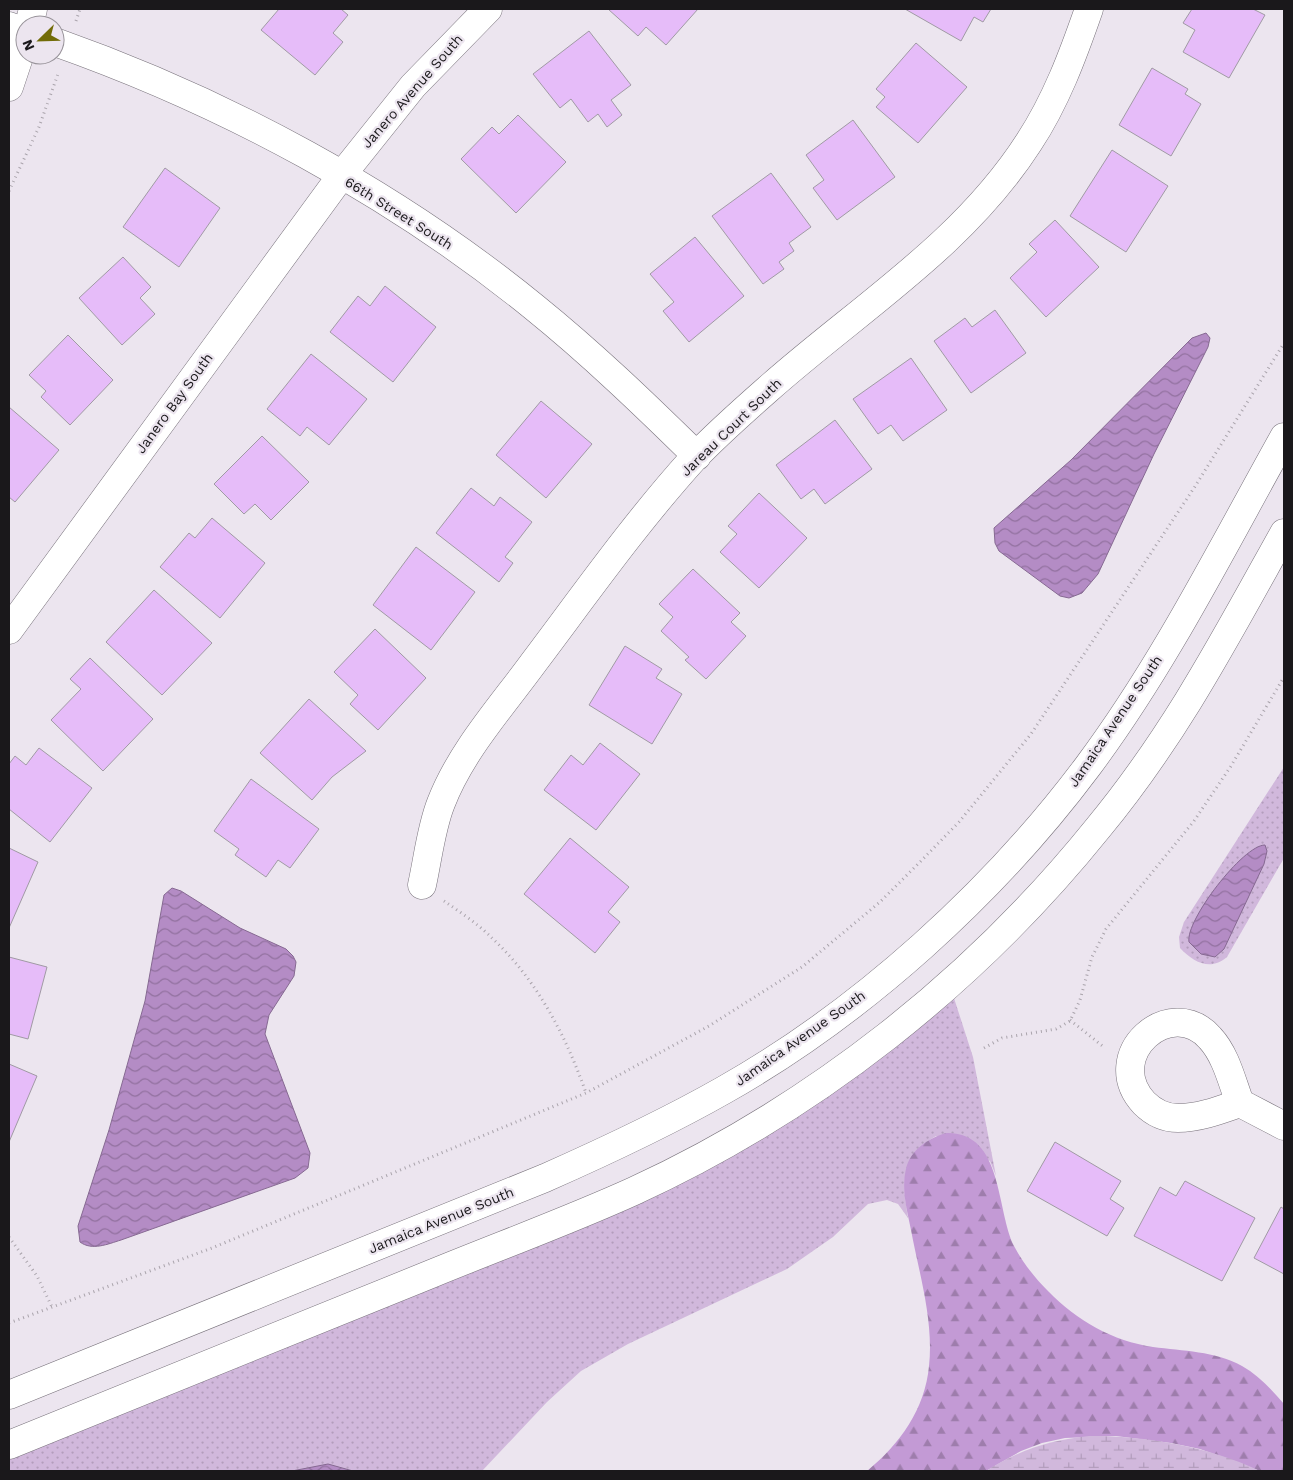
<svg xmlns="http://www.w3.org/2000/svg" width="1293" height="1480" font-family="'Work Sans',sans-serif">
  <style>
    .grass { fill: url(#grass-dots) }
    .forest { fill: url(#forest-firs) }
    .wetland { fill: url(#wetland-marsh) }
    .water { fill: url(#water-waves); stroke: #866992 }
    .building { fill: #e6bcf9; stroke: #a09aa4 }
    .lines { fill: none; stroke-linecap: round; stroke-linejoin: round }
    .minor-casing { stroke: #79737c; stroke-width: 29 }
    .tertiary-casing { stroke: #79737c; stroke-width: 29 }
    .path { stroke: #aaa4ac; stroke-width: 3; stroke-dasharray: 1 4; stroke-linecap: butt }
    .minor { stroke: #fff; stroke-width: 28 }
    .tertiary { stroke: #fff; stroke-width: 28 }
    .labels { text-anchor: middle; stroke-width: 4.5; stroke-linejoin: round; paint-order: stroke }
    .street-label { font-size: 14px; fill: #1a181b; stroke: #ece5ef }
  </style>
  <defs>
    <pattern id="grass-dots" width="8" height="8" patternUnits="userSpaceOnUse" patternTransform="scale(1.25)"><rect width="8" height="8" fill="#d1b8dc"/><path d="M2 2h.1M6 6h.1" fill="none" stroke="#b39dbc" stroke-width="1.8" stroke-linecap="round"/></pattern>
    <pattern id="forest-firs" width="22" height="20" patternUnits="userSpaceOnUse" patternTransform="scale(1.25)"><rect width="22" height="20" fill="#c39ad5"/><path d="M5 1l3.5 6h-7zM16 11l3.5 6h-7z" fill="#9e7dac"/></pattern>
    <pattern id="wetland-marsh" width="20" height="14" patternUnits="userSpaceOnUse" patternTransform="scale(1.25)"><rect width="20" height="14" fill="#d1b8dc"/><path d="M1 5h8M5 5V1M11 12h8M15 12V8" fill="none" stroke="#b39dbc"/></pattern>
    <pattern id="water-waves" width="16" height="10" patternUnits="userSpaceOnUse" patternTransform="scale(1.25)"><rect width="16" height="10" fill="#b48cc5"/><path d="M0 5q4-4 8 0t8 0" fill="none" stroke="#92719f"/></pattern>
  </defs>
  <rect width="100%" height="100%" fill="#ece5ef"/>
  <path class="grass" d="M1284 767V858L1227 957C1211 971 1194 963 1180 948L1179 937 1184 922Z
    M953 995 973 1057 996 1176 990 1161 936 1136C900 1157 902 1181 908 1218L898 1204 887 1200 868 1204 833 1237 787 1269 628 1344 581 1371 547 1402 482 1471H9V1459L535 1246Z"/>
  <path class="forest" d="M946 1133C1003 1131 996 1210 1014 1246 1023 1263 1035 1278 1048 1291 1077 1321 1113 1341 1153 1347 1183 1351 1215 1351 1242 1366 1258 1375 1272 1390 1284 1404V1471H1260L1200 1449 1171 1443 1116 1436 1065 1438 1042 1443 1021 1451 986 1471H867C900 1444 925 1409 929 1366 934 1321 919 1273 911 1230 907 1210 901 1189 906 1169 910 1150 929 1138 946 1133Z"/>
  <path class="wetland" d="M1089 1436C1147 1436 1207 1446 1260 1471H986C1019 1450 1050 1440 1089 1436Z"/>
  <path class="water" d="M1206 333 1210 338 1208 347 1154 454 1098 574 1082 593 1069 598 1060 596 999 551 995 543 994 528 1071 460 1192 338Z
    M1265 845 1267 851 1264 864 1224 949 1215 957 1201 954 1189 942C1185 921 1243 845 1265 845Z
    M172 888 181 891 240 928 286 949 293 956 296 962 294 976 269 1015 265 1034 310 1153 308 1168 295 1178 121 1240C108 1244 92 1251 80 1242L78 1226 109 1130 145 1001 164 895Z
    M328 1464 353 1471H292Z"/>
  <path class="building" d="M279 9H341L348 15 333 33 343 42 315 75 261 30Z
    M608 9H698L666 45 646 27 638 36Z
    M905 9H991L983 22 974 17 961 41Z
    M1192 9H1253L1265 15 1229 78 1183 52 1195 30 1183 23Z
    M589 31 631 85 611 100 622 115 607 127 598 114 588 122 571 99 560 108 533 74Z
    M916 43 967 87 918 143 876 107 885 97 876 89Z
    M1152 68 1188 89 1185 94 1201 104 1171 156 1119 125Z
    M518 115 566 162 516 213 461 159 492 127 499 134Z
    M853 120 895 177 837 220 813 188 824 180 806 155Z
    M1112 150 1168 186 1126 252 1070 216Z
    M165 168 220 208 179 267 123 227Z
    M771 173 811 227 789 243 794 251 779 262 784 269 763 284 712 216Z
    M1055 220 1099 267 1046 317 1010 278 1037 252 1029 244Z
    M695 237 744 296 689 342 663 311 674 302 650 274Z
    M123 257 151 287 140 298 155 314 122 345 79 298Z
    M385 286 436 327 393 382 330 332 358 296 370 306Z
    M995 310 1026 353 971 393 934 341 965 318 972 327Z
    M68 335 113 380 70 425 41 397 46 391 29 375Z
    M311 354 367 399 329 445 307 427 300 436 267 409Z
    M911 358 947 410 903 441 891 425 878 434 853 399Z
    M541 401 592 444 546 498 496 455Z
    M9 407 59 450 15 502 9 497Z
    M835 420 872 469 825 504 814 489 801 499 776 465Z
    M262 436 309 482 271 520 255 504 244 514 214 484Z
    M471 488 494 506 500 497 532 522 505 557 513 563 499 582 436 533Z
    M759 493 807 538 759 588 720 552 737 534 728 526Z
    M212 518 265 563 220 618 160 567 189 533 195 538Z
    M416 547 475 592 431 650 373 605Z
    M693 569 740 613 731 622 746 636 706 679 685 660 689 657 661 631 673 617 659 604Z
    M154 590 212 643 162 695 106 642Z
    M375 629 426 678 378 730 350 704 358 695 334 672Z
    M625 646 662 669 656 678 682 694 652 744 589 705Z
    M90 658 153 719 103 771 51 720 81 689 70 679Z
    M309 699 366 751 332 777 312 800 260 753Z
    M600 743 640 774 596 830 544 790 571 755 583 765Z
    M39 748 92 788 50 842 9 809V764L15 756 26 765Z
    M251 779 319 829 290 868 278 860 266 877 235 855 239 849 214 831Z
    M570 838 629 887 608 912 620 922 595 953 524 894Z
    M9 848 38 862 9 928Z
    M9 957 47 967 28 1039 9 1034Z
    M9 1064 37 1076 9 1142Z
    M1055 1142 1121 1181 1110 1199 1124 1208 1107 1236 1027 1191Z
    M1185 1181 1255 1218 1222 1281 1134 1236 1160 1187 1176 1196Z
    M1281 1207 1284 1209V1274L1254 1258Z"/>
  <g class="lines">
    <g class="minor-casing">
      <path id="minor" d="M9 26 25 32
        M55 42C225 102 394 193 534 307 591 353 644 404 697 456
        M9 630 341 176 413 86 488 9
        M422 885C428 858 431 828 441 803 461 751 502 706 534 662 586 593 636 522 694 458 717 434 743 411 768 389 858 309 963 245 1029 142 1056 101 1073 55 1089 9
        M1240 1103C1220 1110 1199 1118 1178 1118 1165 1118 1153 1112 1144 1103 1100 1055 1171 993 1210 1038 1226 1055 1232 1082 1240 1103L1284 1126"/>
    </g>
    <g class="tertiary-casing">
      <path id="tertiary" d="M29 25 33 9
        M9 87 25 39
        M9 1395 545 1178C606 1151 666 1123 724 1090 862 1012 994 892 1088 766 1164 664 1222 548 1284 437
        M9 1445C150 1388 291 1332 431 1274 499 1246 568 1221 634 1191 814 1108 974 982 1098 828 1175 735 1226 637 1284 533"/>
    </g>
    <path class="path" d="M76 21 80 9
      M9 191 39 127 58 74
      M444 901C460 912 478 924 492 938 537 980 566 1036 586 1093
      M1070 1020 1105 1048
      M984 1048 1002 1038 1056 1029 1070 1021 1080 1000 1092 957 1106 929 1194 821 1231 766 1284 677
      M9 1237 37 1276 52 1307
      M9 1323 212 1248 586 1093 709 1026 802 967 880 902 922 860 959 822 1031 734 1194 488 1284 343"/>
    <use href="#minor" class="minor"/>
    <use href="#tertiary" class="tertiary"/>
  </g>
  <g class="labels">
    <g class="street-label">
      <text transform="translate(412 91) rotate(-49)" y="5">Janero Avenue South</text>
      <text transform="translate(399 213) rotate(32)" y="5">66th Street South</text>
      <text transform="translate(174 403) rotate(-54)" y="5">Janero Bay South</text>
      <text transform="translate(731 427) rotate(-44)" y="5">Jareau Court South</text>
      <text transform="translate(1115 721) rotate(-56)" y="5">Jamaica Avenue South</text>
      <text transform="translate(800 1038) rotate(-35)" y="5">Jamaica Avenue South</text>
      <text transform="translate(441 1220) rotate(-22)" y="5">Jamaica Avenue South</text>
    </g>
  </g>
  <rect width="1293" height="1480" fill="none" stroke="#1a181b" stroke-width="20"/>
  <g transform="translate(40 40) rotate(247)"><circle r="24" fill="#ece5ef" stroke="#98939a"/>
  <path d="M0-4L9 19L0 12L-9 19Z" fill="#726c08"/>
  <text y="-8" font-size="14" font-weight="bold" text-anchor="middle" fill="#1a181b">N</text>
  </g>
</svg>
